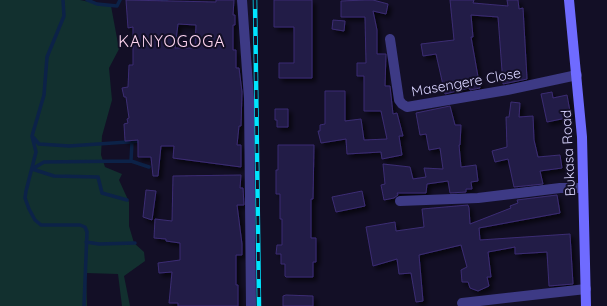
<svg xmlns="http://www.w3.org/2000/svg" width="607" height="306" font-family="Quicksand,sans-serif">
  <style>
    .green { fill: #12302f }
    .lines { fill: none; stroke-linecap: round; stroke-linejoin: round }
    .stream { stroke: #0c2248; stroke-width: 3.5 }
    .building { fill: #241b47; stroke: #3b2d73; fill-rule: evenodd; filter: url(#shadow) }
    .street { stroke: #3d3a85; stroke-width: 10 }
    .secondary { stroke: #6f6bff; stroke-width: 10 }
    .rail-casing { stroke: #00e5ff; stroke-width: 4.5 }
    .rail { stroke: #130f26; stroke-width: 3; stroke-dasharray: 9; stroke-linecap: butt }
    .labels { text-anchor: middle; stroke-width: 4; stroke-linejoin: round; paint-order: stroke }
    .street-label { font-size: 14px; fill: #d9d4ff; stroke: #130f26 }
    .quarter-label { font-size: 16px; letter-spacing: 1px; fill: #ffd6f0; stroke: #130f26 }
  </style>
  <defs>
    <filter id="shadow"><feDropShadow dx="3.5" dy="3.5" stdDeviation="2" flood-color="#0009"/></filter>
  </defs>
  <rect width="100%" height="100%" fill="#130f26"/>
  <path class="green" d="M0 0H80L111 6 119 49 109 68 112 100 102 136 101 155 105 167 122 174 119 180 129 202V226L134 243 144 252 145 261 124 276 130 306H122L118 274 86 273 87 306H0Z"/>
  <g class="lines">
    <path class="stream" d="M63 0 64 16 47 57 44 95 32 136 36 152 26 191 25 198 29 209 35 220 41 225H80L85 227 87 232 84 306
      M87 0 97 4 117 6 120 0
      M157 0H166L167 5
      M33 137 39 144 69 146 142 141
      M131 161 132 142
      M32 169 44 162 131 161 149 167
      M32 169 54 176 98 177 102 193 127 200
      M86 242 99 244 135 243"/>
  </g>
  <path class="building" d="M126 0 216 2V0H234L233 15H235V25H233V50H236V68H239L242 92 241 126H239L237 145H241V167L173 158 174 146H161L158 176H153L151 157H138V140L125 141 124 124 128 123 127 119 129 118 126 97H124L122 88 128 87 129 65H133V27L128 28ZM178 24 196 25 195 48H175Z
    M274 0H312V78H279V63H294V27H274Z
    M365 0H373L388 4 386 14 373 11 377 30V54H386L385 86H390L393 114 397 113 403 136H399L402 155 382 159 381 152 347 154 346 139 321 143 318 131H320V125L325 124V91H345V121L361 119 364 140 387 139 381 111H364V76H357V63H366L365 17H341V1Z
    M450 0H474L473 3 508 6 507 0H518L519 9 523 8 527 79 503 84 498 17 471 15 473 37H471L480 88 470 90 469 88 445 94 436 54 423 56 421 44 454 40Z
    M333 20 345 21 344 31 332 29Z
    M552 92 553 98 567 95 571 117 547 122 541 94Z
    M511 102 520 103 519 117 533 116 534 140 538 157 560 155 562 168 540 171 543 184 514 187 508 159 495 162 492 151 507 147 506 117H509Z
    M450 106 455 125H461L460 145H459L461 167 476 165 478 181 471 182 472 189H466V192L450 193 448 181 427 184 426 193H397L398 195 394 198 384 200 381 185 385 184 383 164 410 167 413 179 426 177 424 168 443 169 440 148 429 150 426 134 420 135 416 113Z
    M275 109H288V127H277V120H275Z
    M278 145H314L313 199H311V238H316V262H313V277H286L285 276V264H281V254H276L277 245H282V219H280V194H276V170H278Z
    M241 175 240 188H243L244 205H237L242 244V255H236V285H238V306H178V303H169L172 272 159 273 158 263 180 260V243L166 241V239L154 238 155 219 172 221 173 176Z
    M146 190 156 191 152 220 143 217Z
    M362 191 365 206 336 212 332 197Z
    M557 195 560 213 479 228 480 240 570 234 573 284 549 286 547 252 515 254V247L488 252 491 277H487L489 286 478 291 470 288 468 282H462L461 270 467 267 461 245 419 255 423 301 416 302 411 273 399 274 397 259 373 266 366 227 395 222 396 231 424 227 422 209 468 205 469 208 470 224 511 208 510 206 518 203 517 200Z
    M286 295 313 296V306H283V296Z"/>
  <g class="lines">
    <path class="street" d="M242 0 249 99 251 306
      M390 39 399 100 402 104 407 107 507 90 577 75
      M400 201 478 198 560 188H583
      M462 303 586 289"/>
    <path class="secondary" d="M569 0 582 137 586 306"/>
    <g class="rail-casing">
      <path id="rail" d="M255 0 259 306"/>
    </g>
    <use href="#rail" class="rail"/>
  </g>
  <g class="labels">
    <g class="street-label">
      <text transform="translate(466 82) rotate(-10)" y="5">Masengere Close</text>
      <text transform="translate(568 153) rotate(-93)" y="5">Bukasa Road</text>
    </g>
    <g class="quarter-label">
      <text x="172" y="47">KANYOGOGA</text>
    </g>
  </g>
</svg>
